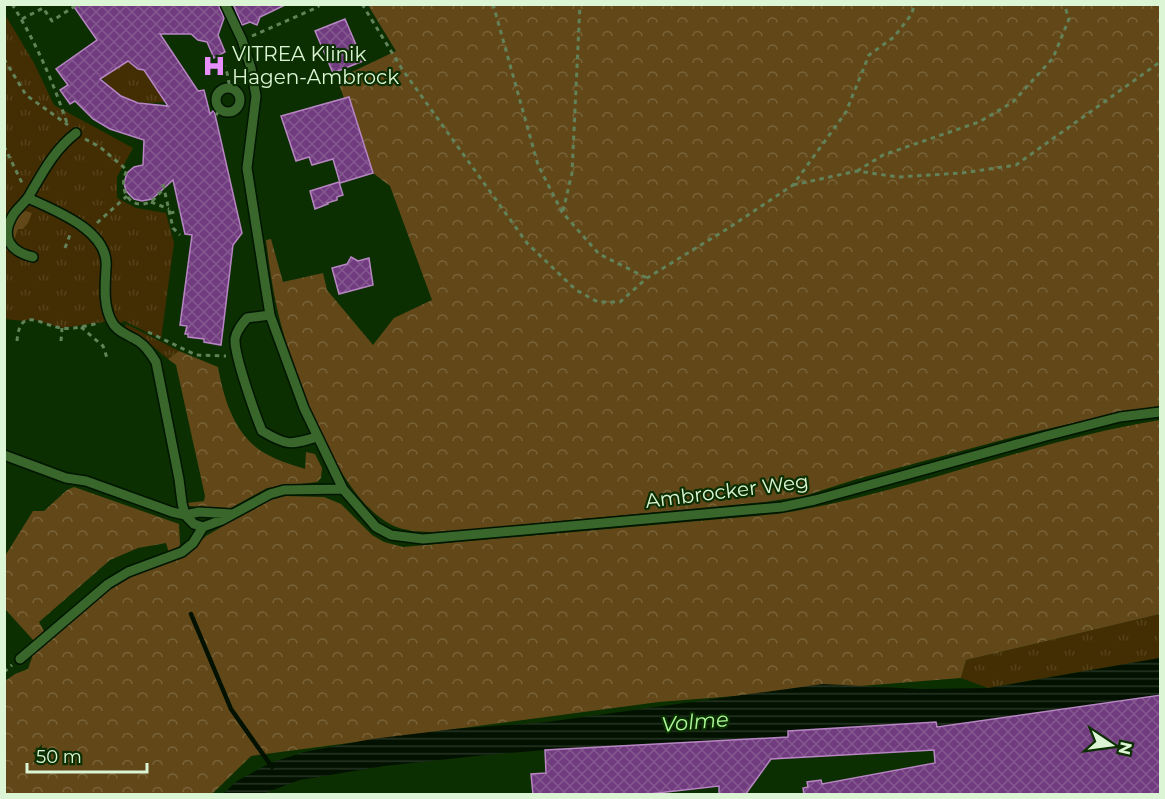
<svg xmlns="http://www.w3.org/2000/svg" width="1165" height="799" font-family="Montserrat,sans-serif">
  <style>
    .grass { fill: url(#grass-tufts) }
    .forest { fill: url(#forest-crowns) }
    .water { fill: url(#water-rules) }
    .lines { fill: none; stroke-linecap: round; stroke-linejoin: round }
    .stream { stroke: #021100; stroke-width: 4.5 }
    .building { fill: url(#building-cross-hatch); stroke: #b786c3; stroke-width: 1.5; fill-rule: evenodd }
    .service-casing { stroke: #011500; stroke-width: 12 }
    .path { stroke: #628259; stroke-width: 3; stroke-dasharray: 4.5 4.5; stroke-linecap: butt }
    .service { stroke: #38662b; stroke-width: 9 }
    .labels { text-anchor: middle; stroke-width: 4.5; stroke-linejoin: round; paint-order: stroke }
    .poi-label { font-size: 20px; fill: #dcf6d5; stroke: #0b2f01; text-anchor: start }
    .street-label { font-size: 20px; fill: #dcf6d5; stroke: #0b2f01 }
    .water-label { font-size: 21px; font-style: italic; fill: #aaf895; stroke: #0b2f01 }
  </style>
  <defs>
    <pattern id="grass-tufts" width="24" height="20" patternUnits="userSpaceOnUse" patternTransform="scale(1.5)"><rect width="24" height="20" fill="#432d02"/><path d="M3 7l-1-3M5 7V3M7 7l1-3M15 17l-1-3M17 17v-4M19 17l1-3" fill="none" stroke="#55421a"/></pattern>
    <pattern id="forest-crowns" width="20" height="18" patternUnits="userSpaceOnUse" patternTransform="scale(1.5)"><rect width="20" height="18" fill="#624818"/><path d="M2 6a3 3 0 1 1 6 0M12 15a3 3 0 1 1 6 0" fill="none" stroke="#786339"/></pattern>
    <pattern id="water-rules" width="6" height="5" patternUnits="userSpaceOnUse" patternTransform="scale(1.5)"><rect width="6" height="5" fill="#021100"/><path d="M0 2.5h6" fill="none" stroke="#263424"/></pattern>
    <pattern id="building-cross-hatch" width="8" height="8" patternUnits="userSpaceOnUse" patternTransform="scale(1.5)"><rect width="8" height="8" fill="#713c7f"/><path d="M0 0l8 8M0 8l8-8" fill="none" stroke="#855990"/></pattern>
  </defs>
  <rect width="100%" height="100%" fill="#0b2f01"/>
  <path class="grass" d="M4 13 34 63 54 105 133 148 117 177V198L136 208 166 213 174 243 161 339 124 321 115 327 110 321 62 328 31 319 24 321 5 319Z
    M129 60 138 69 144 70 165 102C138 106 119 99 102 78Z
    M126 324 179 351 168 359 144 339 124 329Z
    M1160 614V658L988 688 961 678 966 660Z"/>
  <path class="forest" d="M368 5H1160V406L1117 413 1017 436 857 479 804 496 765 502 455 531C434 532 411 534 392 525 336 498 290 366 277 308 272 286 269 263 266 240L271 239 283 282 323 273 327 290 373 345 394 318 432 300 390 186 373 173 349 97 344 98 337 79 396 51Z
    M25 211 32 213 28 223 23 229H18L14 240C8 226 14 218 25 211Z
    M179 351 218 367C224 401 236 440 270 456 281 462 294 465 305 469L306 452 315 454 322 468 321 478 317 482 267 488 229 509 189 506 187 503 204 501 205 496 176 365 168 359Z
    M1160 420V614L966 660 961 678 659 702 251 756 212 794H5V681L15 674 28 669 34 652 108 589 134 573 183 557 206 536 266 501 286 496 324 497 341 504 372 535 384 542 403 547 777 514C907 494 1030 441 1160 420Z
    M74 487 179 524 180 545 176 550 169 553 166 543 138 548 110 560 39 622 45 633 34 641 5 609V556L33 511H44L67 490Z"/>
  <path class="water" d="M1160 658V695L937 727 936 722 789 731 788 737 545 750 486 755 384 766 300 780 262 794H223L237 781 270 763 304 752 372 739 454 729 547 722 823 684 921 689 989 688Z"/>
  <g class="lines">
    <path class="stream" d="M191 614 231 709 272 767"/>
  </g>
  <path class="building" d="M72 4H218L224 18 218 35 225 52 214 58 207 42 198 40 191 34H160L198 91 204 90 210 114 214 110 242 233 233 245 221 345 204 342V339L188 337V334H185L187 326 180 325 192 235 185 234 173 180 152 199 142 201 134 199 126 191 124 183 127 173 134 167 143 165 144 140 110 129 93 119 75 101 70 104 60 90 68 85 56 69 97 40ZM128 61 138 69 144 70 168 106 138 103 121 96 100 79Z
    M233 4H287L260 17 257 25 250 22 242 25Z
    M345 19 363 61 333 73 315 31Z
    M349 97 373 173 340 183 333 159 312 165 309 157 296 161 281 116Z
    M339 182 343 195 337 197V200L327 203 328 204 315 209 310 191Z
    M351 257 358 261 369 258 373 285 339 294 332 268 347 264Z
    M1161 695V795H804L803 788 808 787 807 782 821 780 822 784 935 763 934 750 771 759 745 795H719V786L640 795H533L531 774 546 773 545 750 788 737V731L936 722 937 727Z"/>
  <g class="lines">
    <g class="service-casing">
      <path id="service" d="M225 4 242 40 251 68 256 96 247 168 270 315 304 408 343 489 376 527 391 535 423 539 782 507 815 500 1046 436 1120 417 1160 412
        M216 100a12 12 0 1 1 24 0a12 12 0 1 1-24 0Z
        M28 198C56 211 110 231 106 268 105 286 103 306 112 322 117 332 129 335 138 341 146 346 151 354 156 362L179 479 182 503 185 515 194 524 203 527
        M33 257C12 252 0 239 12 217 16 209 25 203 29 196 43 172 54 150 76 133
        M270 315 247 318C242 324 236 331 235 339 234 355 255 414 262 431 287 446 290 445 317 437
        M4 455 66 478 86 481 172 512 185 515 199 512 232 514
        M20 659 108 584 128 572 182 552 193 543 203 527 222 520 270 494 284 490 343 489"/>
    </g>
    <path class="path" d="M12 4C36 42 53 82 67 123
      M362 4 402 69 527 243 576 290 598 302H620L647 278 727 229 793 185 846 112 869 55 894 37 911 15 915 4
      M493 4 538 165 562 212 599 254 647 278
      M22 19 43 8 52 21 75 6 77 8 80 7
      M252 36 318 7 319 4
      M219 55 227 73 230 88
      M4 59 26 95 68 125
      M216 115 220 110
      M85 139 100 147 127 170C117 189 130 211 150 202 155 199 160 193 164 188
      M4 146 23 185
      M857 171 883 155 979 122 1013 102 1053 58 1069 19 1064 4
      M163 184 173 228 180 235
      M793 185 857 171 898 177 962 173 1016 165 1160 62
      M151 202 169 209
      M563 211 572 173 580 4
      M170 213 180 211
      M97 223 127 196
      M65 248 71 232
      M81 327 103 346 107 358
      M148 332 196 355 226 356
      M17 341C20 304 41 326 62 328 74 330 88 325 100 323
      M61 341 62 328
      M4 672 12 665"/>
    <use href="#service" class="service"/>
  </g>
  <defs>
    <g id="hospital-bare" transform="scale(1.8)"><path d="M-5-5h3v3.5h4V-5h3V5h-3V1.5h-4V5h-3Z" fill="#e88eff" stroke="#0b2f01" stroke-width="2.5" paint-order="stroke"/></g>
  </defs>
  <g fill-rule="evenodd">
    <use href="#hospital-bare" x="214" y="66"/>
  </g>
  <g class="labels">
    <g class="poi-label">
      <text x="232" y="61">VITREA Klinik<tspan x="232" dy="23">Hagen-Ambrock</tspan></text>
    </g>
    <g class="street-label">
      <text transform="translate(727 491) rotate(-7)" y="7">Ambrocker Weg</text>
    </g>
    <g class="water-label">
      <text transform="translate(695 722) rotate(-5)" y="7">Volme</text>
    </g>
  </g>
  <rect width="1165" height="799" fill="none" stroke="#dcf6d5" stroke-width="12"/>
  <g transform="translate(1111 745) rotate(103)" stroke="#0b2f01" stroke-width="4.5" paint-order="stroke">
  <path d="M0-4.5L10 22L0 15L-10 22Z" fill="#dcf6d5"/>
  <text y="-9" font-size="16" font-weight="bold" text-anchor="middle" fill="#dcf6d5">N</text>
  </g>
  <path d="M27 763v9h120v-9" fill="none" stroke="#dcf6d5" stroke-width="3"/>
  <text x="36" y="763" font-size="18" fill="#dcf6d5" stroke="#0b2f01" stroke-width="4.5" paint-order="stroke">50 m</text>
</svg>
